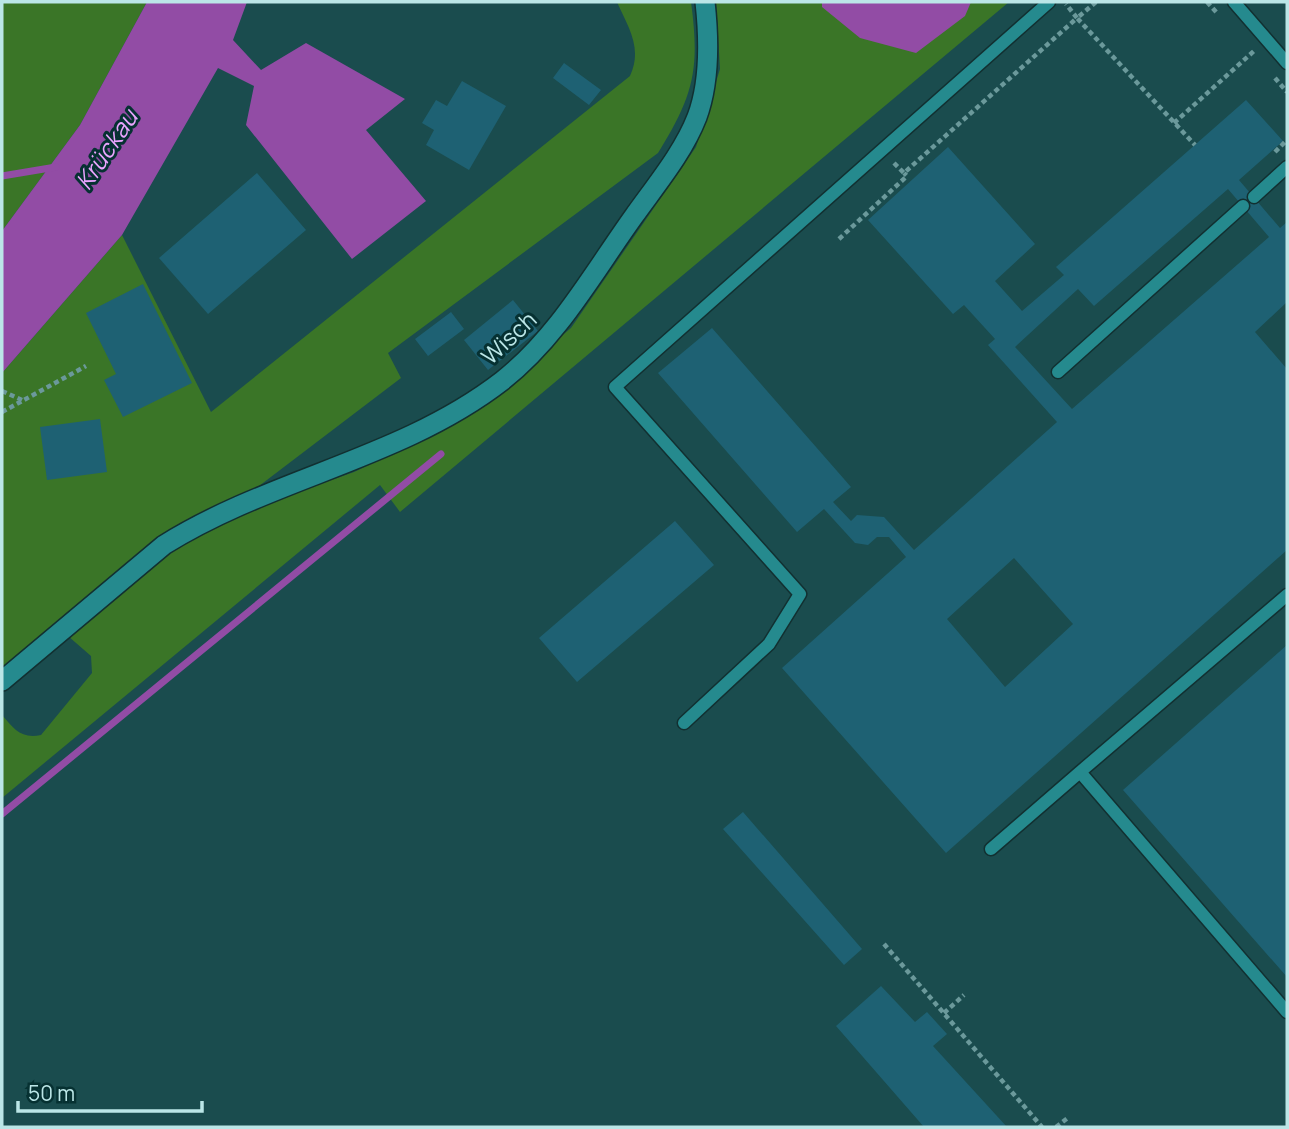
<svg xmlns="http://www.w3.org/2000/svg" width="1289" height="1129" font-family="Manrope,sans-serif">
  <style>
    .green { fill: #3a7527 }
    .water { fill: #924ca5 }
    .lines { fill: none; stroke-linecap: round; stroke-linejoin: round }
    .stream { stroke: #924ca5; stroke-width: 7 }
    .building { fill: #1e6173; fill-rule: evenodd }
    .service-casing { stroke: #123031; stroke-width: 15 }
    .minor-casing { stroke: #123031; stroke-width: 22 }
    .path { stroke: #6b999b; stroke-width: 4.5; stroke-dasharray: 5 3.5; stroke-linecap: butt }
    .service { stroke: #258a8e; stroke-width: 12 }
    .minor { stroke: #258a8e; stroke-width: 19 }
    .labels { text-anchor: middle; stroke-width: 6; stroke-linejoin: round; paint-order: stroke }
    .street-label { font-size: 23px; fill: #bbe6e7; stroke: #063132 }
    .water-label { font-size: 24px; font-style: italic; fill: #eba4ff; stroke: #063132 }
  </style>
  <rect width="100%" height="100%" fill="#1a4c4e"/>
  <path class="green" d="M2 2H147L80 125 2 231Z
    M617 2H691C700 69 694 95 658 153L388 353 401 378 259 486 187 521 2 671V373L122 235 211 412 630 76C643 48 628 27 617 2Z
    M716 2H1009L400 512 380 485 2 798V715C14 729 21 739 41 735L92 673 91 656 68 636 170 552 236 514 354 472 455 424 571 328 696 147 720 69Z"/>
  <path class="water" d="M147 2H247L233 40 261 70 306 43 405 99 366 130 426 201 352 259 246 125 254 86 218 68 122 235 2 373V231L80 125Z
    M822 2H971L965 16 916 53 860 38 822 7Z"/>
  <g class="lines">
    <path class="stream" d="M2 176 56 167
      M2 814 441 454"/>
  </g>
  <path class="building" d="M564 63 601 90 589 105 553 78Z
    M462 81 506 106 469 170 426 145 434 130 422 123 436 100 447 106Z
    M1246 100 1283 141 1239 180 1280 228 1287 222V302L1255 332 1287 369V550L946 853 782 668 906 557 889 537H877L868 545 855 543 824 509 797 532 658 373 712 328 851 487 833 502 851 521 857 515 884 517 914 550 1057 422 988 345 995 339 964 305 953 314 868 220 948 147 1035 244 995 281 1022 311 1064 275 1056 267ZM1228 189 1269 237 1072 409 1015 347 1078 289 1094 306ZM1014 558 1073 624 1005 687 947 619Z
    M257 173 306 230 208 314 159 258Z
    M143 284 192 383 123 417 104 380 116 374 86 313Z
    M513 300 538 331 488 370 464 340Z
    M451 312 464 329 428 356 415 339Z
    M100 419 107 472 47 480 40 427Z
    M675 521 714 565 577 682 539 638Z
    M1287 645V977L1123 790Z
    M743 812 862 949 844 965 723 829Z
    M881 986 915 1022 927 1012 947 1034 933 1046 1007 1127H924L836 1026Z"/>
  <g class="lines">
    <g class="service-casing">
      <path id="service" d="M1234 2 1287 63
        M1254 197 1287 167
        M1058 372 1243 206
        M684 723 769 644 800 594 615 387 1049 2
        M1080 772 1287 595
        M991 849 1080 772 1287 1012"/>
    </g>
    <g class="minor-casing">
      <path id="minor" d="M2 681 164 545C271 478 401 459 502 381 558 337 593 273 634 216 656 185 683 153 697 117 710 82 709 38 705 2"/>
    </g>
    <path class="path" d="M1096 2 1077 18 1195 145
      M1207 2 1218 14
      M1275 78 1287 92
      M1174 123 1254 51
      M1275 152 1287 140
      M894 163 904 173 1077 18 1066 4
      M839 239 907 176 904 173
      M2 391 22 400
      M2 412 86 366
      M884 944 1042 1127
      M944 1013 964 995
      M1056 1127 1069 1117"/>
    <use href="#service" class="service"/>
    <use href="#minor" class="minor"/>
  </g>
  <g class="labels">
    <g class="street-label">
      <text transform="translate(509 338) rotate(-43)" y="8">Wisch</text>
    </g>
    <g class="water-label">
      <text transform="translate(107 150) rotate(-56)" y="8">Krückau</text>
    </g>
  </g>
  <rect width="1289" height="1129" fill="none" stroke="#bbe6e7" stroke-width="7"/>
  <path d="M18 1101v10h184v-10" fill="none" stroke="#bbe6e7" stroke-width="3.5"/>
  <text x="28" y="1101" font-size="21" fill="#bbe6e7" stroke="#063132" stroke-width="5" paint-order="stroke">50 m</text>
</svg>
